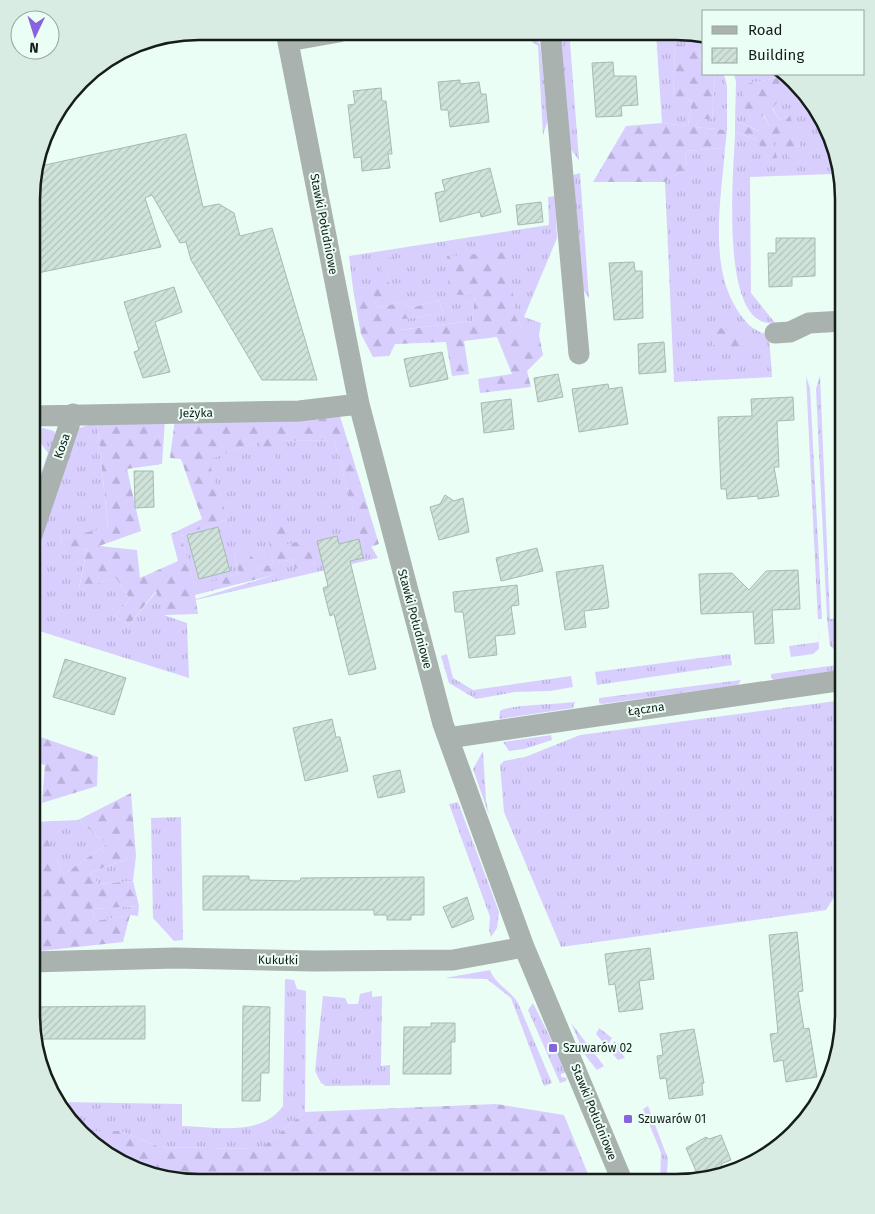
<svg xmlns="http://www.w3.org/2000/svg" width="875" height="1214" font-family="'Fira Sans',sans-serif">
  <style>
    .grass { fill: url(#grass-tufts) }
    .forest { fill: url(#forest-firs) }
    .building { fill: url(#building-hatch); stroke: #a7bab1 }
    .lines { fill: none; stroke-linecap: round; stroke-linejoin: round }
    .street { stroke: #a9b2ae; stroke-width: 21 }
    .poi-dot { fill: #8863de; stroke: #eafef5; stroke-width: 2 }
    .labels { text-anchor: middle; stroke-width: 4; stroke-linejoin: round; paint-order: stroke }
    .street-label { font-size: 12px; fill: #161d19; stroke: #eafef5 }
    .poi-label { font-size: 12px; fill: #161d19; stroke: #eafef5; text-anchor: start }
    .rim { fill: none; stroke: #161d19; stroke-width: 2.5 }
  </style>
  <defs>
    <pattern id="grass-tufts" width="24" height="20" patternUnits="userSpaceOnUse" patternTransform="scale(1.25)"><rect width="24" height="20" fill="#d8cffe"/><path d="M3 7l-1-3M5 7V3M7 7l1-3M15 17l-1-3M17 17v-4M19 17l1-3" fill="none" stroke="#b9b1d9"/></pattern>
    <pattern id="forest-firs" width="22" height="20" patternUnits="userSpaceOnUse" patternTransform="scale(1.25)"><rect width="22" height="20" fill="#d8cffe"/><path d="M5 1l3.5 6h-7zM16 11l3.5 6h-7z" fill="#b9b1d9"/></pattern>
    <pattern id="building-hatch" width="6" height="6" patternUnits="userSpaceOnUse" patternTransform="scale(1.25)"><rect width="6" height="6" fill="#d0e3da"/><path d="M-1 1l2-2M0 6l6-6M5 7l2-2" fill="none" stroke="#b2c2ba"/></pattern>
  </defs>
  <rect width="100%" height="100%" fill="#eafef5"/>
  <path class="grass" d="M468 32H531L540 44 548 120 543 135 538 46 520 33 468 38Z
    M562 32H579L570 42 579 160 569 147 560 38Z
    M656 33H687L704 41V69L699 49 675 45 673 103 692 100 688 126 662 123Z
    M715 74H724L727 87V130L695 127 700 119H712Z
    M734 74H784L827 125 833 174 750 177 751 293 776 324C772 323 765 323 761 321 721 302 734 170 735 132L758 140 780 133 794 147 800 146 789 116 779 119 772 107 777 78 745 84 769 125 761 131 735 121 736 82Z
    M725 148C721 205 705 279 749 325 754 330 763 333 769 336L772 377 674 382 665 182 685 169 686 151Z
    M580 173 589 299 581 286 573 175Z
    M555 196 557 238 524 317 541 323 539 335H526L515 316 475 296 472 321 398 330V320L443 313 439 300 411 308 401 302 378 308 374 301 391 287 387 278 402 258 371 296 362 287 353 289 349 256 549 225 548 197Z
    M820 375 830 619 844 617V649L836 651 830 646 827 619 816 389Z
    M806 376 810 388 822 619H818L819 649 813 654 791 657 789 646 819 642Z
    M97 422 108 528 60 539 66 554 87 548 79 588 116 578 130 599 114 616 129 625 157 591 164 615 187 623 189 678 33 629 32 632V547L66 446 74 430Z
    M43 428 54 431 56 435 32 517V499L48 453 36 437H32V431Z
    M334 440 364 548 371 546 378 558 187 602 277 574V563L292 559 295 569 315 563 285 545 267 525 273 564 259 567 234 555 239 573 195 588 181 536 228 519 207 460 258 441Z
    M447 654 453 678 473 690 571 676 573 687 550 691 515 692 476 699 449 683 441 656Z
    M730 654 732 665 597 685 595 672Z
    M844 664V670L774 680 771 678V674Z
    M741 680 738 685 602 704 599 703V698Z
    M844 700 843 893 836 894 826 910 561 947 504 812 500 765 504 761 525 757 580 735Z
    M575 702 573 708 499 719 500 711C506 705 561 704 575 702Z
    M551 735 552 740 524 749 509 751 503 742Z
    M483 751 486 800 489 815 473 769Z
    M458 802 499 912 497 928 491 937 489 930 490 917 449 804Z
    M181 817 183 940 174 941 153 918 151 818Z
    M78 820 107 844 64 874 47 840 43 884 31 883 32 822Z
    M136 856 133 881 98 884 91 872Z
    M139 906 138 916 130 915 95 921 92 909Z
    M490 970C495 984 510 990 518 1003L552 1083 544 1086 511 998 487 979 445 978Z
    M285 979 294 980 297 989 306 991 305 1112 260 1149 160 1147 120 1131H83L59 1102 182 1104V1126C216 1127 261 1137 283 1106Z
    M372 991V997L382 996 381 1066 390 1065V1085L326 1086 321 1083 315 1071 323 996 345 998 348 1004H358L360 994Z
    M533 1003 567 1072 561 1074V1077L567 1078 566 1081 560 1083 528 1010Z
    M571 1023 604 1066 597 1070 585 1055Z
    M599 1028 612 1038 608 1045 611 1047 614 1041 627 1051 622 1053 625 1058 618 1060 596 1034Z
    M648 1106 668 1159 666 1183H660L661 1153 643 1109Z"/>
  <path class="forest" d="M675 44 699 49 704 74H715L712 119H700L695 127 727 130 725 148 686 151 685 169 665 182H593L626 126 662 123 688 126 692 100 673 104Z
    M777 78 785 94 772 108 779 119 790 116 800 146 794 147 796 160 791 162 780 133 772 137 777 158 764 159 758 140 735 132V121L760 131 769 125 764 115 754 120 742 105 745 84Z
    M509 252 515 316 526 335H539L543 355 527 371 531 387 480 393 478 379 512 374 497 337 464 341 469 374 452 376 446 342 395 344 389 356 373 357 361 334 353 289 362 287 371 295 369 287 381 283V259L402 258 399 273 387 278 391 287 401 282 402 289 374 301 378 308 401 302 411 308 439 300 443 313 398 320 399 330 472 321 475 296 449 294 447 256Z
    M711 326 754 336 749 350 713 345Z
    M340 416 379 544 364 549 334 440 278 441 274 466 258 441 208 460 228 519 181 536 195 587 239 573 234 555 250 554 259 567 273 564 266 525 286 526 285 545 305 540 315 564 295 569 292 559 277 563 278 574 195 595 198 614 164 615 156 591 129 625 114 616 130 599 116 578 79 589 87 548 66 555 60 539 108 527 97 422 165 420 162 464 127 469 141 531 99 546 137 550 140 578 178 561 171 534 202 519 181 459 170 458 175 419Z
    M32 734 98 757 97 786 42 803 45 765 32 761Z
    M131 793 136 856 91 872 98 884 133 881 139 906 92 909 95 921 130 915 123 942 31 952V883H43L33 849 47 839 64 874 107 844 78 820Z
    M496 1104 564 1115 590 1179 587 1182 177 1181 97 1148 83 1131H120L160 1147 260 1149 305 1112Z"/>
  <path class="building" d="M613 62 614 76H636L638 105 621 106 622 116 596 117 592 63Z
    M460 80V84L479 82 481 94H486L489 122 450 127 448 110H441L438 82Z
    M381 88 382 101H386L392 154H388L390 168 362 171 361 157 354 158 348 105 355 104 353 91Z
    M186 134 203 207 219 204 234 213 240 236 272 228 317 380H262L191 260 186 242 180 243 152 195 145 198 161 247 33 274V177L36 167Z
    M490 168 501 212 481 217 480 212 440 222 435 193 445 191 442 180Z
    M541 202 543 222 518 225 516 205Z
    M776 238H815V276L792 277V286L769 287 768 253H776Z
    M634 262 635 271H642L643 318 614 320 609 263Z
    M174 287 182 312 155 322 170 372 143 378 134 352 139 350 124 302Z
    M664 342 666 372 639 374 638 344Z
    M442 352 448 379 410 387 404 359Z
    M558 374 563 397 538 402 534 378Z
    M608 384 609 389 622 387 628 424 579 432 572 389Z
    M793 397 794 420 777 421 779 467H774L779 496 758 499V496L727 499 726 489H721L718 417 752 416 751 399Z
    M511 399 514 429 484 433 481 403Z
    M134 471H153L154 507 135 508Z
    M445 495 454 501 463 498 469 532 439 540 430 507 440 504Z
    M218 527 230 571 199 579 187 535Z
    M337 536 339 544 359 539 363 558 350 561 376 669 349 675 334 614 330 616 323 588 328 586 317 541Z
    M537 548 543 571 501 581 496 558Z
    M603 565 609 606 608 608 584 611 586 627 565 630 556 572Z
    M798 570 800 609 772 610 774 643 755 644 753 612 701 614 699 574 732 573 749 590 766 571Z
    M517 585 519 605 511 606 515 634 495 636 497 655 469 658 463 612H455L453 592Z
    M65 659 126 678 114 715 53 697Z
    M332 719 336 737H340L348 771 305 781 293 728Z
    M400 770 405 792 378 798 373 776Z
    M203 876H249V880L300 881 301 878 424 877V915H411V920H387V915H374V910H203Z
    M467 897 474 919 452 928 443 907Z
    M797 932 803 991 798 992 804 1029 809 1028 817 1077 786 1082 783 1060 774 1062 770 1034 778 1033 769 935Z
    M650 948 654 979 639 981 643 1009 619 1012 615 984 609 985 605 954Z
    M145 1006V1039H37L31 1015V1007Z
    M243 1006 270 1007 269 1073H261L260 1101H242Z
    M431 1023H455V1042H451V1074H403L404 1027H431Z
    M694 1029 704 1083 702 1084 703 1095 669 1099 666 1078 660 1079 657 1056 663 1055 660 1034Z
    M721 1135 731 1160 721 1164 724 1172 699 1178 686 1148 706 1137 709 1139Z"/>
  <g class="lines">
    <path class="street" d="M286 32 359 404 443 724 524 947 623 1183
      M550 32 579 354
      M288 41 339 32
      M775 333 790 332 809 323 844 321
      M32 416 299 411 359 404
      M32 535 73 414
      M448 738 844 680
      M31 962 175 958 314 961 453 960 524 947"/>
  </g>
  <g class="poi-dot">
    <rect x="548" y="1043" width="10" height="10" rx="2.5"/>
    <rect x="623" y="1114" width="10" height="10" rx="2.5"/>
  </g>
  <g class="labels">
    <g class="street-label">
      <text transform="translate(324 224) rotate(79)" y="4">Stawki Południowe</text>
      <text transform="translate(196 413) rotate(-1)" y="4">Jeżyka</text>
      <text transform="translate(62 446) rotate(-71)" y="4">Kosa</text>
      <text transform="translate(415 619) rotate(75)" y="4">Stawki Południowe</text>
      <text transform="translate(646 709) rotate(-8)" y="4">Łączna</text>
      <text transform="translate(278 960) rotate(1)" y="4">Kukułki</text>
      <text transform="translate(594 1112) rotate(68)" y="4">Stawki Południowe</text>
    </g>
    <g class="poi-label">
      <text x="563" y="1052">Szuwarów 02</text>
      <text x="638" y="1123">Szuwarów 01</text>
    </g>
  </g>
  <path d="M0 0H875V1214H0ZM199 40H676A159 159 0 0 1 835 199V1015A159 159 0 0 1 676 1174H199A159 159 0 0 1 40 1015V199A159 159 0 0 1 199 40Z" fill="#d9ece3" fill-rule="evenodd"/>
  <path class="rim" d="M199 40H676A159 159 0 0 1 835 199V1015A159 159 0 0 1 676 1174H199A159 159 0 0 1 40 1015V199A159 159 0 0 1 199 40Z"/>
  <rect x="702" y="10" width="162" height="65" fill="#eafef5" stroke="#95a49d"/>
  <rect x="712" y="26" width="25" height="8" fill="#a9b2ae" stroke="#95a49d"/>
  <text x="748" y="35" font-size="15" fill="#161d19">Road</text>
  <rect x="712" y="48" width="25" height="15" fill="url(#building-hatch)" stroke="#95a49d"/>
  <text x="748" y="60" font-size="15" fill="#161d19">Building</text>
  <g transform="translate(35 35) rotate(184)"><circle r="24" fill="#eafef5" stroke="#95a49d"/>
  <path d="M0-4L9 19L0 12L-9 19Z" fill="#8863de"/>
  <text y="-8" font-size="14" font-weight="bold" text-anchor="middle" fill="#161d19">N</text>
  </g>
</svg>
